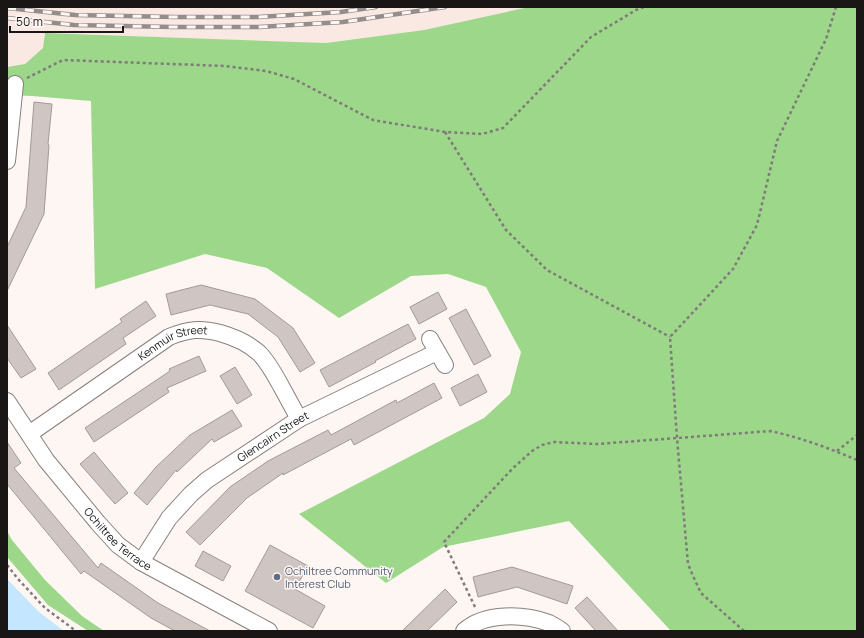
<svg xmlns="http://www.w3.org/2000/svg" width="864" height="638" font-family="Manrope,sans-serif">
  <style>
    .built { fill: #f9e9e2 }
    .green { fill: #9cd78a }
    .water { fill: #c4e6ff }
    .building { fill: #cfc6c3; stroke: #a39a97 }
    .lines { fill: none; stroke-linecap: round; stroke-linejoin: round }
    .street-casing { stroke: #89807d; stroke-width: 18 }
    .path { stroke: #807b79; stroke-width: 2.5; stroke-dasharray: 3 3; stroke-linecap: butt }
    .street { stroke: #fff; stroke-width: 16 }
    .rail-casing { stroke: #938e8c; stroke-width: 4.5 }
    .rail { stroke: #fef6f3; stroke-width: 3; stroke-dasharray: 9; stroke-linecap: butt }
    .service-dot { fill: #5c6f8a; stroke: #fef6f3; stroke-width: 1.5 }
    .labels { text-anchor: middle; stroke-width: 3; stroke-linejoin: round; paint-order: stroke }
    .street-label { font-size: 11px; fill: #191615; stroke: #fef6f3 }
    .service-label { font-size: 11px; fill: #4e5e75; stroke: #fef6f3; text-anchor: start }
  </style>
  <rect width="100%" height="100%" fill="#fef6f3"/>
  <path class="built" d="M7 7H529L424 30 326 43 45 33 43 48 25 64 7 67Z"/>
  <path class="green" d="M529 7H857V631H671L569 521 443 547 386 583 299 514 484 418 510 394 521 352 486 287 448 274 411 276 339 318 267 268 205 254 95 289 91 101 32 96 7 95V67L25 64 43 48 45 33 326 43 424 30Z
    M7 531 12 540 45 580 82 616 104 631H88L48 605 7 557Z"/>
  <path class="water" d="M7 579 39 612 64 631H7Z"/>
  <path class="building" d="M34 102 52 104 48 144 49 145 44 214 7 291V247L26 207Z
    M201 285 255 299 293 328 315 363 300 372 278 337 248 314 210 305 171 315 166 294Z
    M438 292 447 309 419 324 410 307Z
    M146 301 156 316 123 338 126 344 59 390 48 373 122 322 120 319Z
    M466 309 491 356 474 365 449 318Z
    M408 324 416 339 375 361 376 362 329 387 320 370Z
    M7 325 36 369 21 378 7 358Z
    M199 356 206 371 167 388 169 392 94 442 85 428 170 371 169 369Z
    M235 367 252 395 237 404 220 376Z
    M478 374 487 392 460 406 451 388Z
    M434 383 442 398 354 445 351 439 283 475V473L247 498 200 545 186 532 230 487 268 461 328 430 331 435 396 400 397 403Z
    M232 410 242 426 214 442 212 439 177 472 176 470 147 505 134 493 156 467 190 435Z
    M7 442 21 463 14 468 98 568 101 563 158 603 210 631H175L151 618 84 571 81 574 7 484Z
    M94 452 128 493 115 504 80 464Z
    M270 545 308 566 295 589 325 606 313 628 245 591Z
    M203 551 231 566 223 581 195 566Z
    M512 567 573 586 567 604 517 587 478 597 473 577Z
    M445 589 457 602 427 631H402Z
    M587 597 599 610 618 631H596L575 608Z"/>
  <g class="lines">
    <g class="street-casing">
      <g id="street">
        <path d="M7 161 15 84"/>
        <path d="M430 339 445 365"/>
        <path id="s1" d="M7 401 46 460 98 523 118 545 141 562 269 631"/>
        <path id="s2" d="M29 434 169 337C189 329 200 328 220 333 234 337 248 343 259 353 268 362 275 375 281 386 287 397 293 408 299 419"/>
        <path id="s3" d="M141 562 169 518 191 494 207 480 299 419 437 352"/>
        <path d="M464 631C485 612 524 614 549 623 553 625 558 628 562 631"/>
      </g>
    </g>
    <path class="path" d="M27 78 63 60 225 66 266 71 294 79 373 120 445 132 482 134 503 128 591 37 636 10 644 7
      M445 132 506 230 547 270 670 337
      M837 451 857 435
      M7 565 18 579 45 608 76 631
      M475 607 444 542 513 468 532 451 542 445 554 442 597 444 771 431C801 438 829 448 857 460
      M744 631 701 593 693 576 688 564 677 438 670 337 733 269 757 225 777 141 826 39 836 7"/>
    <use href="#street" class="street"/>
    <g class="rail-casing">
      <path id="rail" d="M7 8 75 15 174 17H258L341 12 376 7
        M7 18 74 25 173 27H259L343 22 445 7"/>
    </g>
    <use href="#rail" class="rail"/>
  </g>
  <circle class="service-dot" cx="277" cy="577" r="4"/>
  <g class="labels">
    <g class="street-label">
      <text dy="4" stroke="none"><textPath href="#s2" startOffset="172">Kenmuir Street</textPath></text>
      <text dy="4" stroke="none"><textPath href="#s3" startOffset="185">Glencairn Street</textPath></text>
      <text dy="4" stroke="none"><textPath href="#s1" startOffset="178">Ochiltree Terrace</textPath></text>
    </g>
    <g class="service-label">
      <text x="285" y="575">Ochiltree Community<tspan x="285" dy="13">Interest Club</tspan></text>
    </g>
  </g>
  <rect width="864" height="638" fill="none" stroke="#191615" stroke-width="16"/>
  <path d="M10 26v6h113v-6" fill="none" stroke="#191615" stroke-width="2"/>
  <text x="16" y="26" font-size="12" fill="#191615" stroke="#fef6f3" stroke-width="3" paint-order="stroke">50 m</text>
</svg>
